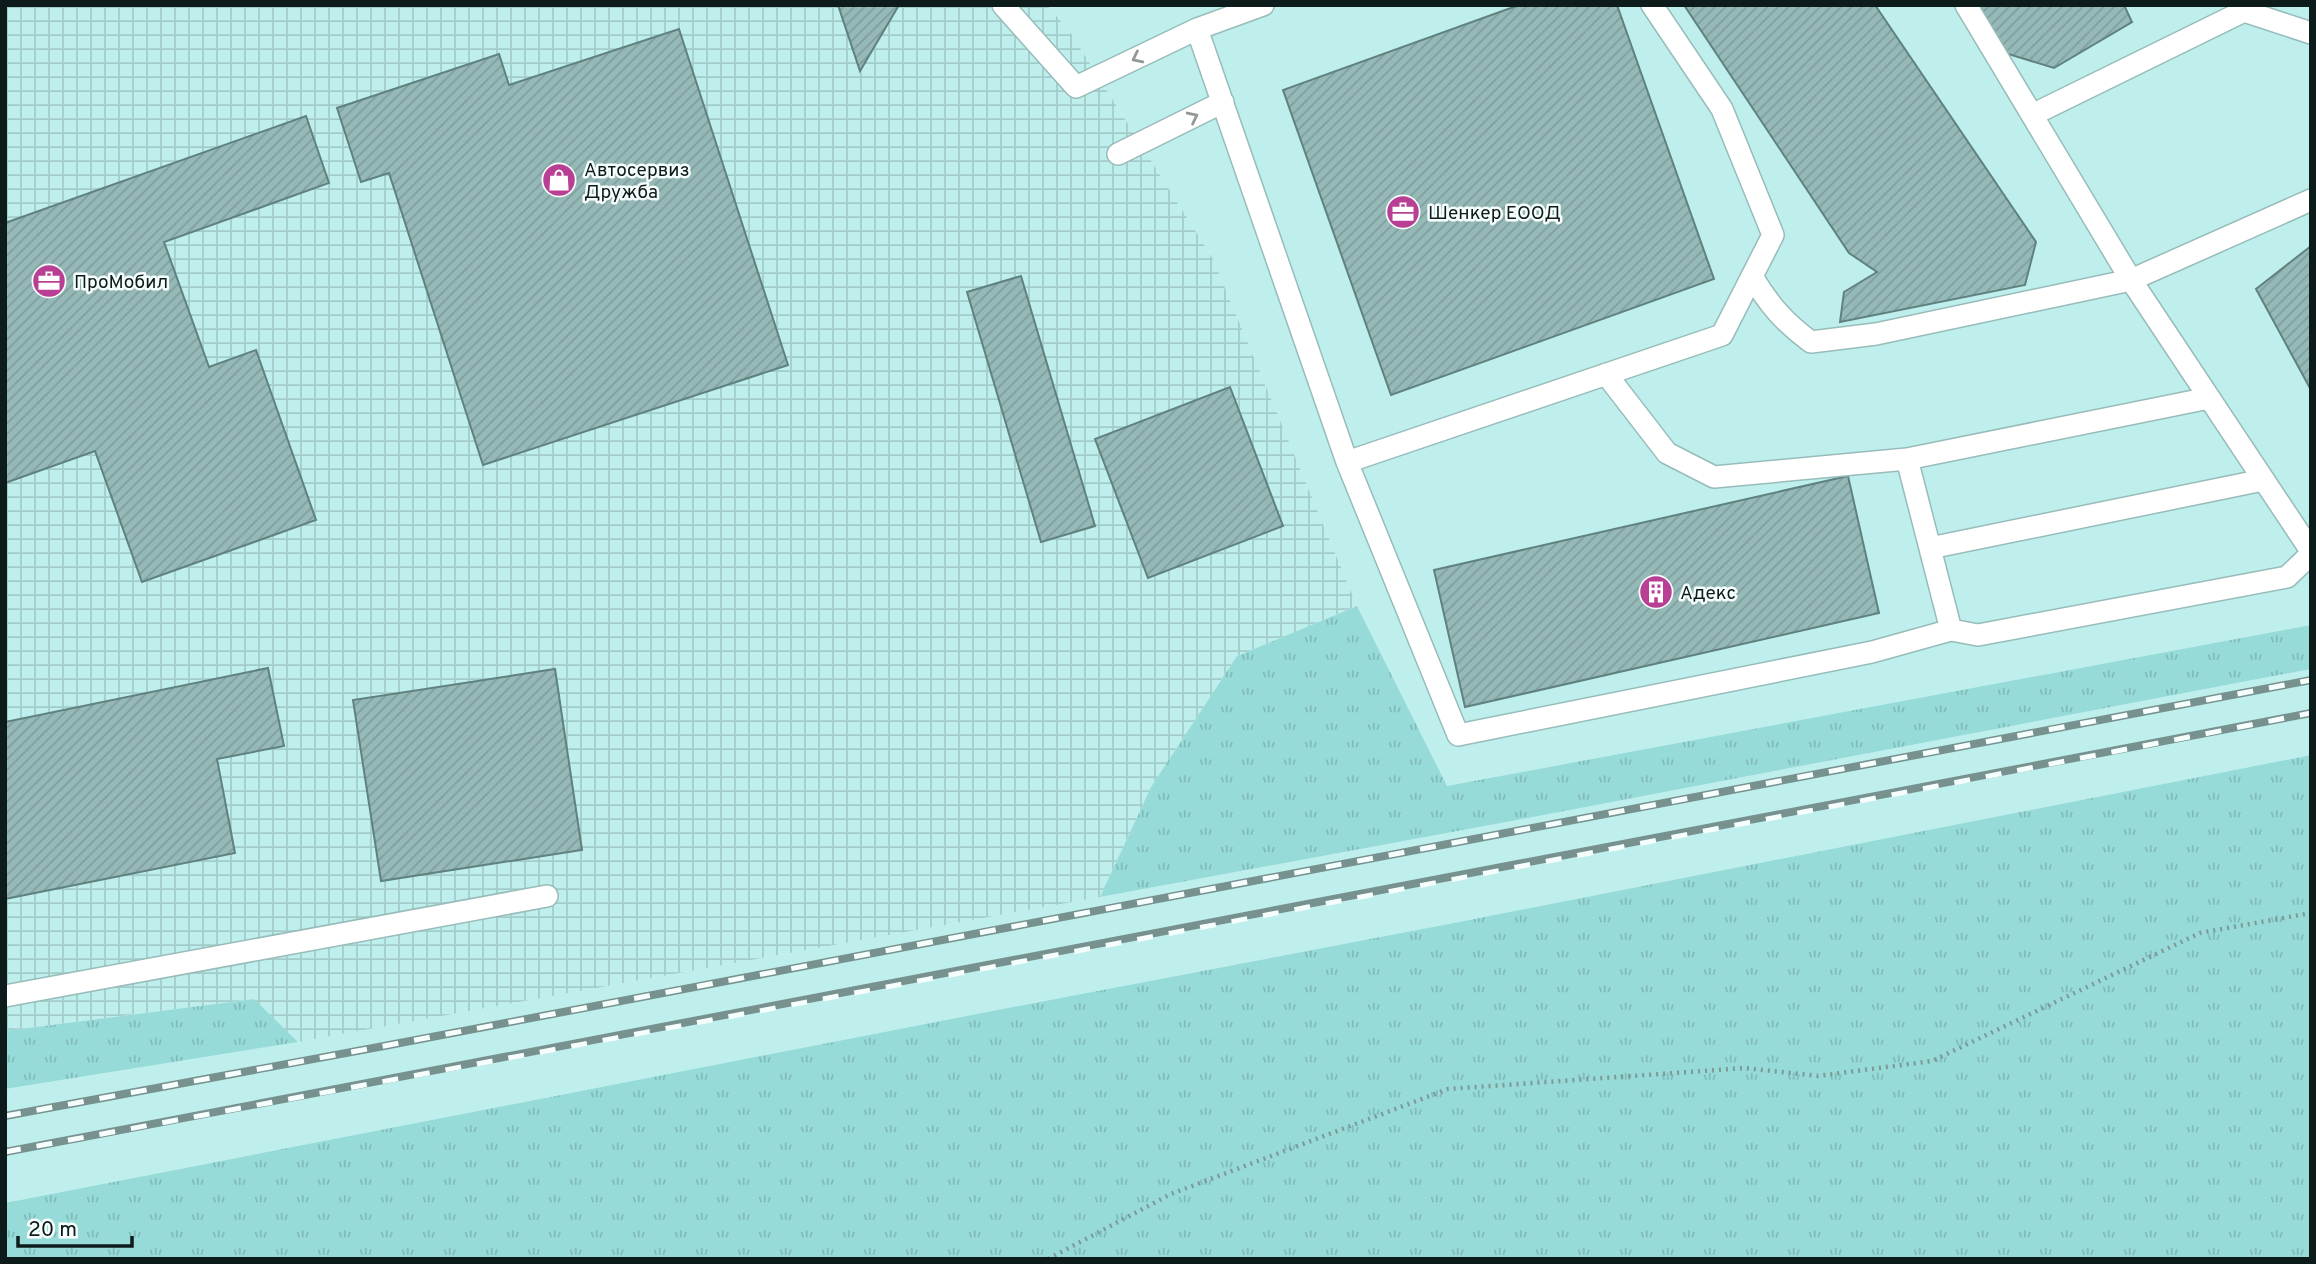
<svg xmlns="http://www.w3.org/2000/svg" width="2316" height="1264" font-family="Overpass,sans-serif">
  <style>
    .built { fill: #beefec }
    .industrial { fill: url(#industrial-grid) }
    .grass { fill: url(#grass-tufts) }
    .building { fill: url(#building-hatch); stroke: #5f8280; stroke-width: 2 }
    .lines { fill: none; stroke-linecap: round; stroke-linejoin: round }
    .service-casing { stroke: #97bcba; stroke-width: 24 }
    .path { stroke: #7d9997; stroke-width: 4.5; stroke-dasharray: 2 5; stroke-linecap: butt }
    .service { stroke: #fff; stroke-width: 21 }
    .rail-casing { stroke: #77918f; stroke-width: 8 }
    .rail { stroke: #f6fefd; stroke-width: 5; stroke-dasharray: 16; stroke-linecap: butt }
    .oneway { stroke: #929898 }
    .labels { text-anchor: middle; stroke-width: 5; stroke-linejoin: round; paint-order: stroke }
    .poi-label { font-size: 19px; fill: #0d1b1a; stroke: #f6fefd; text-anchor: start }
  </style>
  <defs>
    <pattern id="industrial-grid" width="8" height="8" patternUnits="userSpaceOnUse" patternTransform="scale(1.75)"><rect width="8" height="8" fill="#beefec"/><path d="M0 4h8M4 0v8" fill="none" stroke="#a2ccca"/></pattern>
    <pattern id="grass-tufts" width="24" height="20" patternUnits="userSpaceOnUse" patternTransform="scale(1.75)"><rect width="24" height="20" fill="#96dbd8"/><path d="M3 7l-1-3M5 7V3M7 7l1-3M15 17l-1-3M17 17v-4M19 17l1-3" fill="none" stroke="#80bbb9"/></pattern>
    <pattern id="building-hatch" width="6" height="6" patternUnits="userSpaceOnUse" patternTransform="scale(1.75)"><rect width="6" height="6" fill="#95b9b7"/><path d="M-1 1l2-2M0 6l6-6M5 7l2-2" fill="none" stroke="#7f9e9d"/></pattern>
  </defs>
  <rect width="100%" height="100%" fill="#d2f8f5"/>
  <path class="built" d="M1047 5H2311V625L1447 786 1357 606 1213 259 1070 32Z
    M2311 669V755L1459 922 987 1012 5 1203V1089L298 1042 1100 897 1501 823Z"/>
  <path class="industrial" d="M5 5H1047L1070 32 1213 259 1357 606 1237 656 1151 787 1100 897 298 1042 253 999 5 1031Z"/>
  <path class="grass" d="M1357 606 1447 786 2311 625V669L1501 823 1100 897 1151 787 1237 656Z
    M2311 755V1259H5V1203L987 1012 1459 922Z
    M254 999 298 1042 5 1089V1031Z"/>
  <path class="building" d="M838 5H899L860 71Z
    M1519 5H1617L1714 279 1391 395 1283 90Z
    M1684 5H1875L2036 242 2025 285 1840 322 1844 292 1877 272 1849 253Z
    M1974 5H2124L2132 22 2054 68 2008 54Z
    M679 29 788 365 483 465 389 173 361 182 337 108 499 54 509 85Z
    M306 116 329 183 164 242 209 367 256 350 316 520 142 582 95 451 5 483V223Z
    M2311 246V390L2256 289Z
    M1021 276 1095 526 1041 542 967 292Z
    M1230 387 1283 526 1148 578 1095 439Z
    M1848 476 1879 613 1465 707 1434 570Z
    M268 668 284 746 217 759 235 853 5 899V722Z
    M555 669 582 850 381 881 353 700Z"/>
  <g class="lines">
    <g class="service-casing">
      <path id="service" d="M1003 5 1076 87 1197 29
        M1263 5 1197 29 1347 462 1722 335 1773 235 1722 109 1652 5
        M1966 5 2131 280 2311 551
        M2032 115 2244 11 2311 33
        M1118 154 1223 102
        M1752 276C1769 305 1785 323 1811 342L1876 334 2131 280 2311 200
        M1606 374 1667 453 1714 477 1907 459
        M1347 462 1458 735 1872 652 1951 630 1978 635 2287 577 2311 554
        M1930 548 2263 480
        M1951 630 1907 459 2209 398
        M5 996 547 896"/>
    </g>
    <path class="path" d="M1048 1259 1171 1194 1448 1089 1745 1068 1818 1076 1932 1061 2200 933 2311 913"/>
    <use href="#service" class="service"/>
    <g class="rail-casing">
      <path id="rail" d="M5 1116 384 1046 2311 680
        M5 1152C774 1009 1543 864 2311 713"/>
    </g>
    <use href="#rail" class="rail"/>
  </g>
  <defs><path id="oneway-chevron" d="M-2-3.5L2.5 0L-2 3.5" fill="none" stroke-width="1.6" stroke-linecap="round" stroke-linejoin="round" transform="scale(1.75)"/></defs>
  <g class="oneway">
    <use href="#oneway-chevron" transform="translate(1137 58) rotate(154)"/>
    <use href="#oneway-chevron" transform="translate(1193 117) rotate(-26)"/>
  </g>
  <defs>
    <g id="shop-disc" transform="scale(1.75)"><circle r="9.5" fill="#b83f93" stroke="#f6fefd"/><path d="M-5-2.5h2.3a2.7 3.5 0 0 1 5.4 0H5L5.5 6h-11ZM-1.5-2.5h3a1.5 2.3 0 0 0-3 0Z" fill="#fff"/></g>
    <g id="office-disc" transform="scale(1.75)"><circle r="9.5" fill="#b83f93" stroke="#f6fefd"/><path d="M-6-3h4V-5.5h4V-3h4V5H-6ZM-1-4.5V-3h2v-1.5ZM-6 0V1H6V0Z" fill="#fff"/></g>
    <g id="building-disc" transform="scale(1.75)"><circle r="9.5" fill="#b83f93" stroke="#f6fefd"/><path d="M-4-6H4V6H1V3H-1V6H-4ZM-2.5-4.3h1.7v1.8h-1.7ZM.8-4.3h1.7v1.8H.8ZM-2.5-1h1.7V.8h-1.7ZM.8-1h1.7V.8H.8Z" fill="#fff"/></g>
  </defs>
  <g fill-rule="evenodd">
    <use href="#shop-disc" x="559" y="180"/>
    <use href="#office-disc" x="1403" y="212"/>
    <use href="#office-disc" x="49" y="281"/>
    <use href="#building-disc" x="1656" y="592"/>
  </g>
  <g class="labels">
    <g class="poi-label">
      <text x="584" y="176">Автосервиз<tspan x="584" dy="22">Дружба</tspan></text>
      <text x="1428" y="219">Шенкер ЕООД</text>
      <text x="74" y="288">ПроМобил</text>
      <text x="1680" y="599">Адекс</text>
    </g>
  </g>
  <rect width="2316" height="1264" fill="none" stroke="#0d1b1a" stroke-width="14"/>
  <path d="M18 1236v10h114v-10" fill="none" stroke="#0d1b1a" stroke-width="3.5"/>
  <text x="28" y="1236" font-size="21" fill="#0d1b1a" stroke="#f6fefd" stroke-width="5" paint-order="stroke">20 m</text>
</svg>
